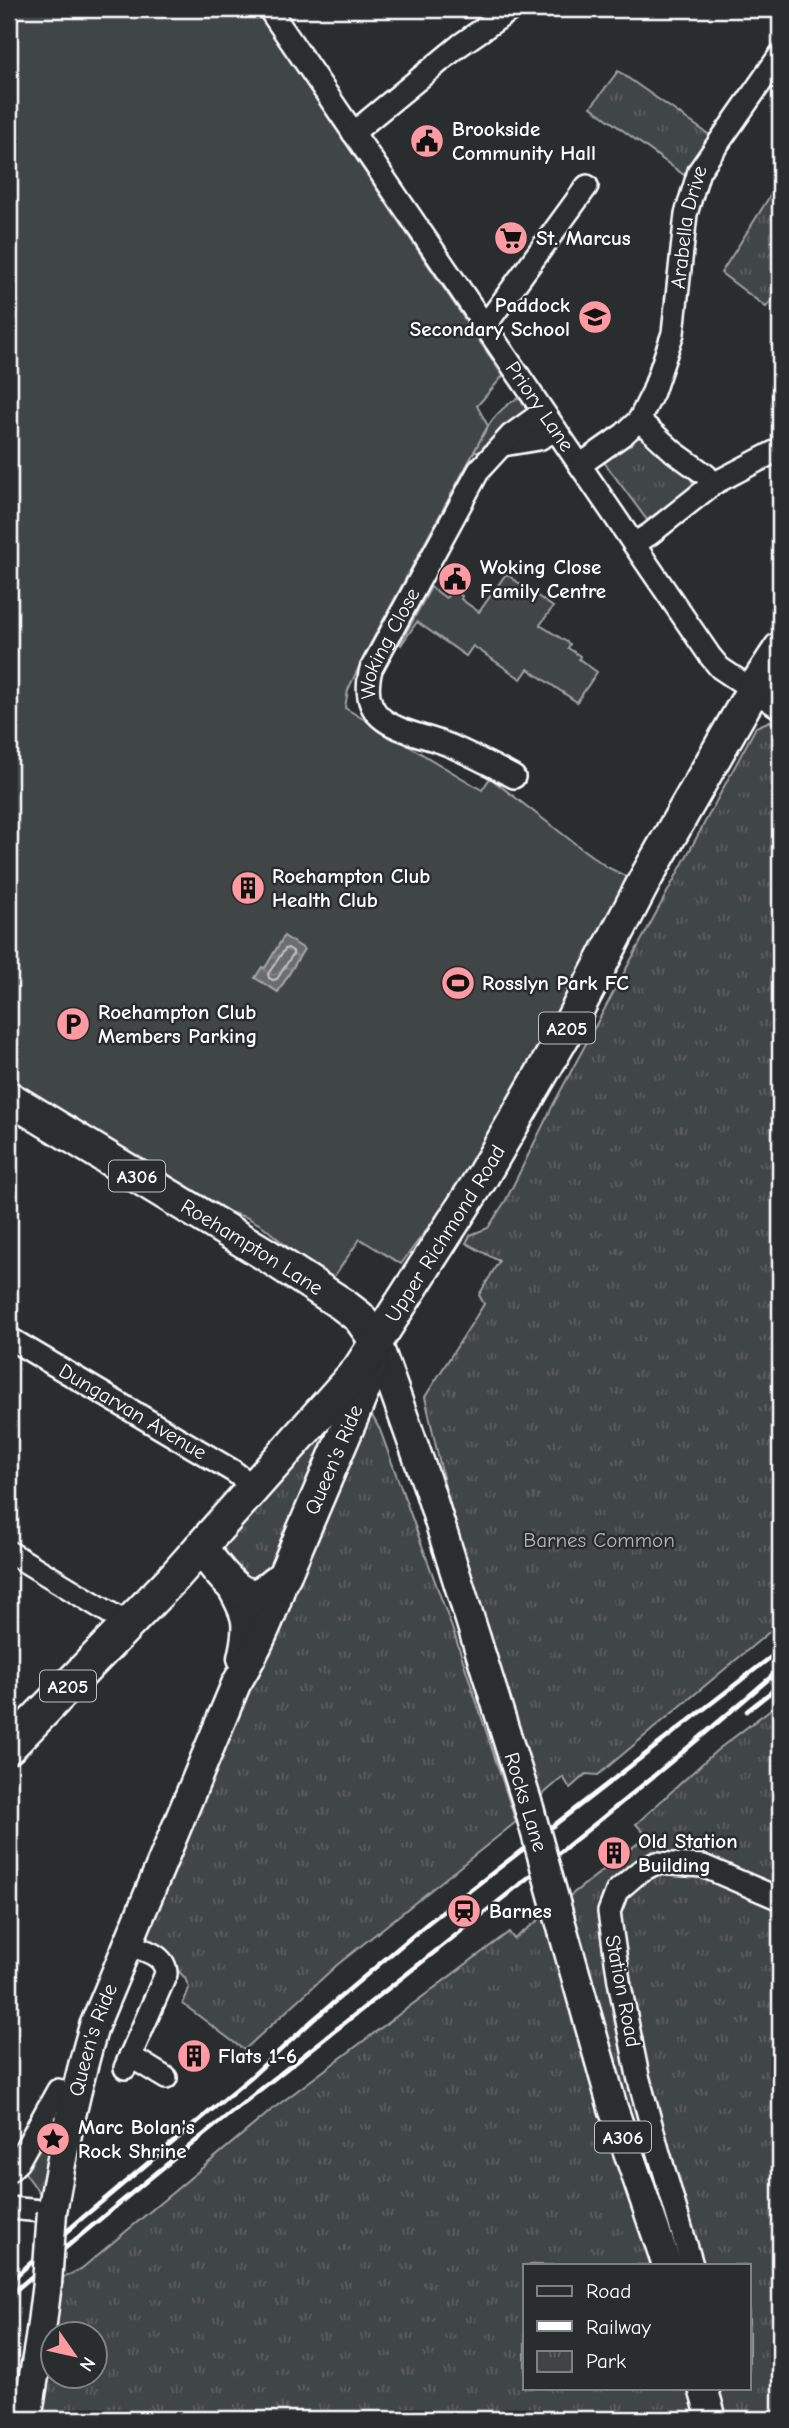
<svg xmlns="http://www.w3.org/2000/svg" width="789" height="2428" font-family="'Comic Neue',sans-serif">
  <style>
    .grass { fill: #414445; stroke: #a0a2a2; stroke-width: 2 }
    .forest { fill: url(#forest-crowns); stroke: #a0a2a2; stroke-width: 2 }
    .park { fill: url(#park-tufts); stroke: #a0a2a2; stroke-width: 2; fill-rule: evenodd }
    .water { fill: url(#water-waves); stroke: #a6a7a7; stroke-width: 2 }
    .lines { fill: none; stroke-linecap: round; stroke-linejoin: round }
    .shore { stroke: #c3c4c5; stroke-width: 2 }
    .minor-casing { stroke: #fff; stroke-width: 26 }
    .major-casing { stroke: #fff; stroke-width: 33 }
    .highway-casing { stroke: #fff; stroke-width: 37 }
    .minor { stroke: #2a2d2e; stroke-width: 21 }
    .major { stroke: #2a2d2e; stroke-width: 28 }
    .highway { stroke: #2a2d2e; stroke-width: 32 }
    .rail { stroke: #fff; stroke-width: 4.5 }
    .major-bridge-casing { stroke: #fff; stroke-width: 33; stroke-linecap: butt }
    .major-bridge { stroke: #2a2d2e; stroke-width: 28 }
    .labels { text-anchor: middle; stroke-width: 5; stroke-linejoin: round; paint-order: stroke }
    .shield { fill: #2a2d2e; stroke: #bfc0c0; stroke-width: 2 }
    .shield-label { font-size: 19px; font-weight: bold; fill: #fff }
    .poi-label { font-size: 21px; font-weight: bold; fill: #fff; stroke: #2a2d2e; text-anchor: start }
    .street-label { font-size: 21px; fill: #fff; stroke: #2a2d2e }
    .park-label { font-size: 21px; fill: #b3b4b5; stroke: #2a2d2e }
  </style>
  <defs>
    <pattern id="forest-crowns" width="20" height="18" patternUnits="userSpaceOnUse" patternTransform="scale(1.75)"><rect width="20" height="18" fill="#414445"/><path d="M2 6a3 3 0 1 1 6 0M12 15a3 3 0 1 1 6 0" fill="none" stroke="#5e6061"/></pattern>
    <pattern id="park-tufts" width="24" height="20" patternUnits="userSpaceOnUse" patternTransform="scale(1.75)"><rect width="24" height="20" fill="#414445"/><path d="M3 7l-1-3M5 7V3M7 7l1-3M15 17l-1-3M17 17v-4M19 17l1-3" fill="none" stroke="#5e6061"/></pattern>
    <pattern id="water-waves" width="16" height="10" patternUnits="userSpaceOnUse" patternTransform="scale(1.75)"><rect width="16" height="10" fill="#6a6c6d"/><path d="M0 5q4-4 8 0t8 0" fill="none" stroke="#808283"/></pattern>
  </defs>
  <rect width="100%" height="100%" fill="#2a2d2e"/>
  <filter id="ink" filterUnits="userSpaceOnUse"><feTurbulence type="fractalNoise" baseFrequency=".0143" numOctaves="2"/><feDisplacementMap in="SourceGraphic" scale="14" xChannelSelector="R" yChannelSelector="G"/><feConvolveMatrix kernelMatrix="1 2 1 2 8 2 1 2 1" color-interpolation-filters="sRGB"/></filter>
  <g filter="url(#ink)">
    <path class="grass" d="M9 9H255L503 376 477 406 488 426 366 652 348 690 345 708 482 790 490 778 582 849 607 867 629 878 549 1031 463 1180 401 1264 360 1239 333 1278 303 1260 264 1227 248 1218 214 1207 9 1081Z
      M506 574 553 607 540 625 570 644 568 648 580 656 579 659 597 672 577 702 528 669 521 679 473 646 466 656 417 622 401 645 400 644 431 587 446 598 453 589 462 596 461 599 479 612Z"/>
    <path class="forest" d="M34 2141 57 2157 41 2195 20 2166Z"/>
    <path class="park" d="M618 71 711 136 684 175 591 107Z
      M777 185 780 187V290L766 307 721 273Z
      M516 399 524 400 527 408 523 417 479 452H474C486 429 493 413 516 399Z
      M635 438H646L688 473 693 483 685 493 647 520 604 462Z
      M770 721 780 729V1623L598 1775 586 1774 570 1788 563 1777 541 1796 477 1598 445 1487 425 1397 484 1304 479 1295 499 1261 466 1243 470 1235 488 1228 506 1200 553 1105 756 727Z
      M370 1412 380 1430 456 1639 516 1822 337 1965 244 2050 183 2004 189 1988 185 1978 172 1964 143 1940 151 1916Z
      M337 1418 277 1568 247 1583 222 1555 224 1544Z
      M780 1702V2419H39L59 2280 81 2269 274 2108 509 1932 514 1939 647 1836 636 1824 716 1751ZM525 2265H749V2388H525ZM52 2334H94V2376H52Z"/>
    <path class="water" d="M284 936 304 949 278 992 255 978 262 967 265 968Z"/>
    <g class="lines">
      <path class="shore" d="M288 948 293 951V954L277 979 273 980 269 978 268 974 285 949Z"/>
      <g class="minor-casing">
        <g id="minor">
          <path id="s1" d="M269 9 710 656 720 668 780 708"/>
          <path d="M353 133 460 45 512 9"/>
          <path d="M482 324 490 319 587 186"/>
          <path d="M639 420 674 452 706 475 713 484"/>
          <path d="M503 445 539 439 556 430"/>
          <path id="s2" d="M580 465 624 434 639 420 653 392 673 333 686 214 699 171 780 55"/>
          <path d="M634 544 650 534 713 484 780 449"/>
          <path id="s3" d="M514 777C493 766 472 755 451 746 411 729 355 730 371 669L479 470 511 435 543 412"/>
          <path id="s4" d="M9 1338 233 1471 254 1487"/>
          <path d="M9 1552 128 1624"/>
          <path d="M130 2056 166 2078"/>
          <path d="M125 2068 166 1974C166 1954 142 1950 127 1944"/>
          <path d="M9 2171 18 2162 58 2090"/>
          <path d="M9 2208 52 2212"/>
          <path d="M692 2265 658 2150 638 2076 619 1981 609 1912 617 1891 639 1872 656 1863 703 1866 780 1899"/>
        </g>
      </g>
      <g class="major-casing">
        <g id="major">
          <path d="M377 1342 429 1489 529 1808"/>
          <path d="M231 1586C248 1616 250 1623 242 1658"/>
          <path d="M556 1906 613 2108 667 2265"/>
          <path id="s5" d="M52 2212C63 2149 76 2087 94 2026L236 1684C256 1651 274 1614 284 1576"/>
          <path d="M703 2388 712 2419"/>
          <path d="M27 2419 40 2339 47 2283"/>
        </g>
      </g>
      <g class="highway-casing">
        <g id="highway">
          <path id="s6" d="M9 1098 265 1254 342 1304 359 1317 377 1342"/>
          <path id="s7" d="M200 1548C215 1563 237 1604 261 1593 269 1589 277 1581 284 1576L351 1419 367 1381 372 1360"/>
          <path id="s8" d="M9 1747 175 1576 359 1369 482 1177 564 1035 647 876 753 690 780 649"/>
        </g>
      </g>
      <use href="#minor" class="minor"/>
      <use href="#major" class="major"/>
      <use href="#highway" class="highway"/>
      <path class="rail" d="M747 1711 780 1685
        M9 2282 81 2219 251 2077 313 2020 428 1923 780 1650
        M9 2296C260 2080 530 1887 780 1669"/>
      <g class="major-bridge-casing">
        <path id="major-bridge" d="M529 1808 556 1906
          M47 2283 52 2212"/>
      </g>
      <use href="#major-bridge" class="major-bridge"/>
    </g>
  </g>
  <defs>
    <g id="civic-disc" transform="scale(1.75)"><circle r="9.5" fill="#ff9aa2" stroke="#2a2d2e"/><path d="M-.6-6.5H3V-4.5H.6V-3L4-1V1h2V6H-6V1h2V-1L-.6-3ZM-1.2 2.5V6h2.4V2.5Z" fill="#111"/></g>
    <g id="supermarket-disc" transform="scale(1.75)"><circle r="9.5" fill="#ff9aa2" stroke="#2a2d2e"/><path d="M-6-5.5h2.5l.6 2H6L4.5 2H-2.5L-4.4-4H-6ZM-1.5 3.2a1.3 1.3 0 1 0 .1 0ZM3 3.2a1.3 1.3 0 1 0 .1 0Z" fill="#111"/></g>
    <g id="school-disc" transform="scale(1.75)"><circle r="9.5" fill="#ff9aa2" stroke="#2a2d2e"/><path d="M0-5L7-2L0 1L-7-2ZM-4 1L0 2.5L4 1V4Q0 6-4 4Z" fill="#111"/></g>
    <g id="building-disc" transform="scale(1.75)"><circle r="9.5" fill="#ff9aa2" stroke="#2a2d2e"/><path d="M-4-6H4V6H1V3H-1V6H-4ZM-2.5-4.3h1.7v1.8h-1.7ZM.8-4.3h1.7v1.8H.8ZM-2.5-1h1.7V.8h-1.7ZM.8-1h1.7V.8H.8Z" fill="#111"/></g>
    <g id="stadium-disc" transform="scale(1.75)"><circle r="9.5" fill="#ff9aa2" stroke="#2a2d2e"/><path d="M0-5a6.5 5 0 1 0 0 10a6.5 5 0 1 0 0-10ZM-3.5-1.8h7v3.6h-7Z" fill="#111"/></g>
    <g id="parking-disc" transform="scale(1.75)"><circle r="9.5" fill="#ff9aa2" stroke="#2a2d2e"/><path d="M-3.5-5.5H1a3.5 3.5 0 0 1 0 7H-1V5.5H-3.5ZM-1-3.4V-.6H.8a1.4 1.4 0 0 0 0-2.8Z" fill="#111"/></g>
    <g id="station-disc" transform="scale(1.75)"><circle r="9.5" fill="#ff9aa2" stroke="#2a2d2e"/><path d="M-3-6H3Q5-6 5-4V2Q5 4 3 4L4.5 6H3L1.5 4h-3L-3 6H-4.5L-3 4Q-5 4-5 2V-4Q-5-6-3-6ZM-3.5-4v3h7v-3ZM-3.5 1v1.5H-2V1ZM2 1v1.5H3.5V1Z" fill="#111"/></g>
    <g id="sight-disc" transform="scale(1.75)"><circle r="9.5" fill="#ff9aa2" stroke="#2a2d2e"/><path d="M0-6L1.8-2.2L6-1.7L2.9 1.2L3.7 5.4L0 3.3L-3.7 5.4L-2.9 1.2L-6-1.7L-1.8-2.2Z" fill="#111"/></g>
  </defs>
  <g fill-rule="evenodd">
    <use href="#civic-disc" x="427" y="141"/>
    <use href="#supermarket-disc" x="511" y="238"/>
    <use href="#school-disc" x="595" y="317"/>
    <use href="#civic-disc" x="455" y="579"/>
    <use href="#building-disc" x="248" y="888"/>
    <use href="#stadium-disc" x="458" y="983"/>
    <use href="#parking-disc" x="73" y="1024"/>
    <use href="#building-disc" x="614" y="1853"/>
    <use href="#station-disc" x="464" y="1911"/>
    <use href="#building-disc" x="194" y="2056"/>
    <use href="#sight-disc" x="53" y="2139"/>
  </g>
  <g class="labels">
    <g class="shield">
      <rect x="539" y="1012.5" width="56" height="31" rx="5"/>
      <rect x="109" y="1160.5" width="56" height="31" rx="5"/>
      <rect x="40" y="1670.5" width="56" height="31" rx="5"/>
      <rect x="595" y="2121.5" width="56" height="31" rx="5"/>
    </g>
    <g class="shield-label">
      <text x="567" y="1035">A205</text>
      <text x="137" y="1183">A306</text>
      <text x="68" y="1693">A205</text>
      <text x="623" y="2144">A306</text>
    </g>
    <g class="poi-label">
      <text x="452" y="136">Brookside<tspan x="452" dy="24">Community Hall</tspan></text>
      <text x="536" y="245">St. Marcus</text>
      <text x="570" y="312" text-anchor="end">Paddock<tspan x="570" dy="24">Secondary School</tspan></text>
      <text x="480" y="574">Woking Close<tspan x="480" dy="24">Family Centre</tspan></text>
      <text x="272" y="883">Roehampton Club<tspan x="272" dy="24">Health Club</tspan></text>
      <text x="482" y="990">Rosslyn Park FC</text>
      <text x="98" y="1019">Roehampton Club<tspan x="98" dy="24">Members Parking</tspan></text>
      <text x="638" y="1848">Old Station<tspan x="638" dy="24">Building</tspan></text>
      <text x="489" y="1918">Barnes</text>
      <text x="218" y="2063">Flats 1-6</text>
      <text x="78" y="2134">Marc Bolan's<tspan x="78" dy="24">Rock Shrine</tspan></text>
    </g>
    <g class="street-label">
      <text dy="7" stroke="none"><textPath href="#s2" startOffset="275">Arabella Drive</textPath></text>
      <text dy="7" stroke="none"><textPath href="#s1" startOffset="481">Priory Lane</textPath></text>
      <text dy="7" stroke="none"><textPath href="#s3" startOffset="229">Woking Close</textPath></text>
      <text dy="7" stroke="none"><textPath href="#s8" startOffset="676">Upper Richmond Road</textPath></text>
      <text dy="7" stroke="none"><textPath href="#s6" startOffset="285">Roehampton Lane</textPath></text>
      <text dy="7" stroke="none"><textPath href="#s4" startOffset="144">Dungarvan Avenue</textPath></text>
      <text dy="7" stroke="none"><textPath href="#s7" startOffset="236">Queen's Ride</textPath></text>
      <text transform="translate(526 1802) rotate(73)" y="7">Rocks Lane</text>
      <text transform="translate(623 1991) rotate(79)" y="7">Station Road</text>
      <text dy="7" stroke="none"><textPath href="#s5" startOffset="177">Queen's Ride</textPath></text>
    </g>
    <g class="park-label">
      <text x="599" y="1547">Barnes Common</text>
    </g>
  </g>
  <rect width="789" height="2428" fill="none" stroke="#2a2d2e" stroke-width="35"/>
  <rect x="18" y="18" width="754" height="2393" fill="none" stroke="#fff" stroke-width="2.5" filter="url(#ink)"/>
  <rect x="523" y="2264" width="228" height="126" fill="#2a2d2e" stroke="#7f8182" stroke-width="2"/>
  <rect x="537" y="2286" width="35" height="10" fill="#2a2d2e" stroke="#7f8182" stroke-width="2"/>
  <text x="586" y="2298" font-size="21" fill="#ffffff">Road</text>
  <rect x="537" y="2321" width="35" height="10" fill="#ffffff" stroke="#7f8182" stroke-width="2"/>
  <text x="586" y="2334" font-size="21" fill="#ffffff">Railway</text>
  <rect x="537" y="2351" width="35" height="21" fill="url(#park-tufts)" stroke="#7f8182" stroke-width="2"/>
  <text x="586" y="2368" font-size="21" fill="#ffffff">Park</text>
  <g transform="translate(74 2355) rotate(124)"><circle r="33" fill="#2a2d2e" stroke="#7f8182" stroke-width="2"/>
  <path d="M0-5L12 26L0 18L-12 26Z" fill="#ff9aa2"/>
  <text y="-10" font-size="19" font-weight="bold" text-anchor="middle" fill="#ffffff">N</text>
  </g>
</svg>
